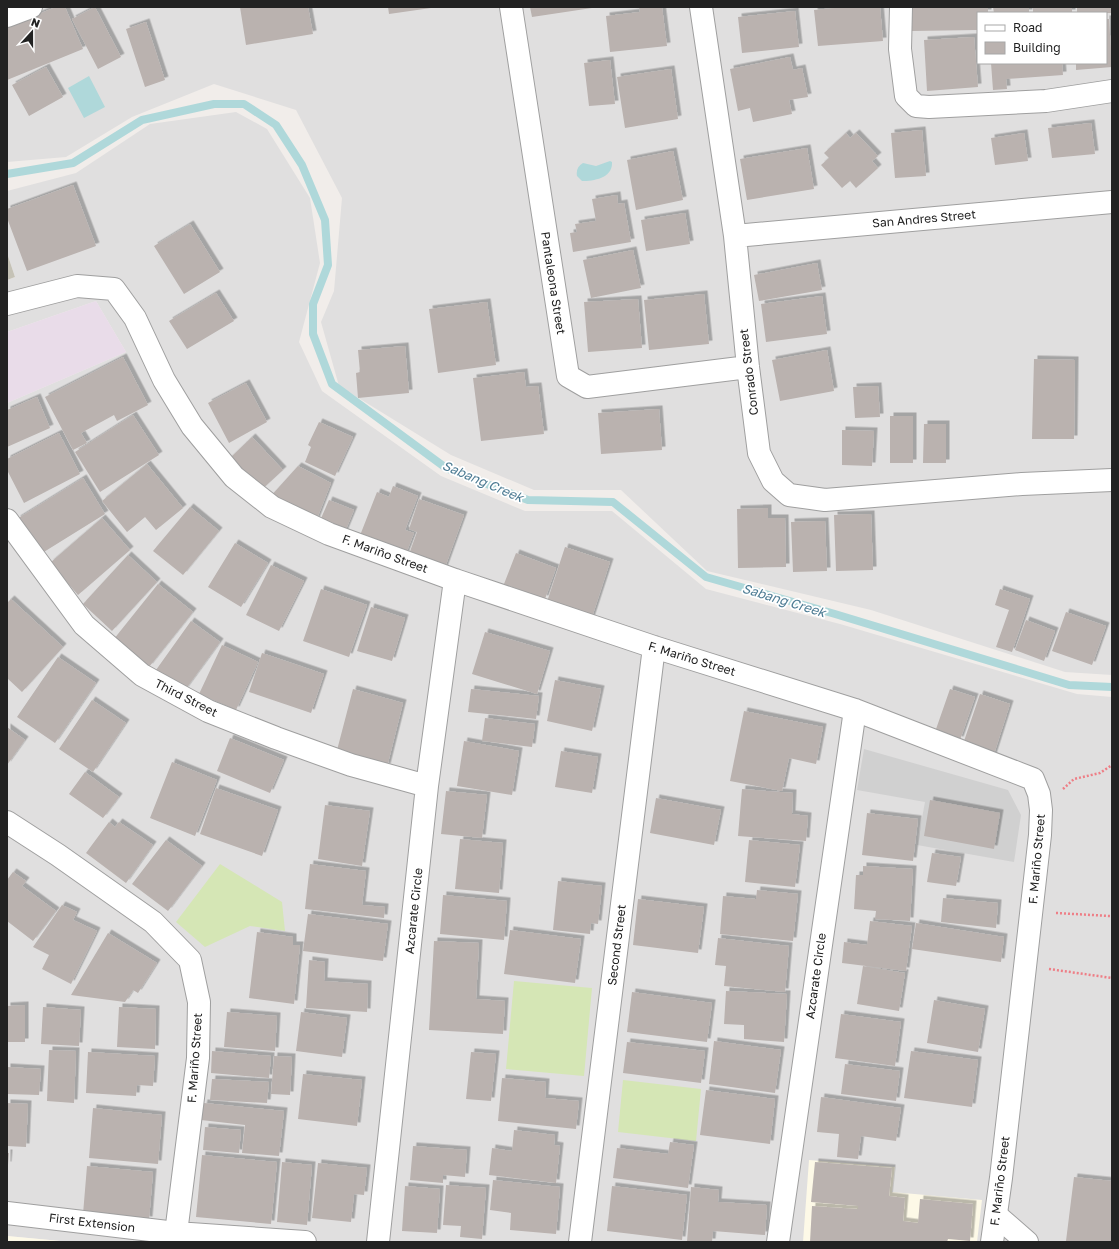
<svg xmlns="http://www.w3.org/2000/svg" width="1119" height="1249" font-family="'Golos Text',sans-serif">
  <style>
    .residential { fill: #e0dfdf; fill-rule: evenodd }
    .industrial { fill: #e9dce9 }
    .education { fill: #fdf9e7 }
    .religious { fill: #d0d0d0 }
    .construction { fill: #c5c2b6 }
    .grass { fill: #d5e6b5 }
    .water { fill: #afd8da }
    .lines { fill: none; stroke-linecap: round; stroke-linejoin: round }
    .stream { stroke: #afd8da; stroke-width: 8 }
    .building { fill: #bab2af; filter: url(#shadow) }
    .minor-casing { stroke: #9f9f9f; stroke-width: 24 }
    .tertiary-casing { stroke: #9f9f9f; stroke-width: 24 }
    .path { stroke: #ee7e86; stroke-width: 2.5; stroke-dasharray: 2 2; stroke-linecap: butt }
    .minor { stroke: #fff; stroke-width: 22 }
    .tertiary { stroke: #fff; stroke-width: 22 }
    .labels { text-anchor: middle; stroke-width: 3.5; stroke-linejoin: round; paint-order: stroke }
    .street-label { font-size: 12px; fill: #222; stroke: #fff }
    .water-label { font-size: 13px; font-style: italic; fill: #4c7b93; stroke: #fff }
  </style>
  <defs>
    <filter id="shadow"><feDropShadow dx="3.5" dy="-3.5" stdDeviation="0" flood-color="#0004"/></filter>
  </defs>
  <rect width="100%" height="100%" fill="#f1edea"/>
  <path class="residential" d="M7 7H1112V675L1065 672 871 610 707 571 621 490H534L451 455 339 386 321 322 334 291 342 198 296 110 214 84 132 117 66 157 7 162ZM978 13H1106V63H978Z
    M236 112 267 129 310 198 320 263 299 342 322 391 441 476 525 511H612L706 589 840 624 1077 694 1112 697V1242H71L7 1236V403L126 352 96 301 7 332V280L15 277 7 253V191L76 173 150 124Z"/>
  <path class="industrial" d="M96 301 126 352 7 403V332Z"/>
  <path class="education" d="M809 1160 895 1167 892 1192 982 1200 977 1242H803Z
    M7 1236 71 1242H7Z"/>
  <path class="religious" d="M864 749 1008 790 1021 815 1014 862 917 845 925 802 857 790Z"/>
  <path class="construction" d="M7 253 15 277 7 280Z"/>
  <path class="grass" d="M220 864 282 902 285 931 250 926 205 947 176 922Z
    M514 981 592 988 584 1076 506 1069Z
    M623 1080 701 1089 696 1141 618 1132Z"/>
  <path class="water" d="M89 76 105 107 84 118 68 88Z
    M610 161 612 162C613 178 594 181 582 181L577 176C576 170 578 166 583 163L596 166Z"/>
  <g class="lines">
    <path class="stream" d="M7 174 73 163 142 120 214 104H244L276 125 302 165 325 220 328 265 313 304V334L332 384 446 468 528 500 613 502 706 577 835 614 1069 685 1112 687"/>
  </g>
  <path class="building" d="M56 7H65L83 49 7 80V27Z
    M95 7 121 57 98 69 72 19Z
    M240 7H308L313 34 246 45Z
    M388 7H431V8L389 14Z
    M530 7H592V8L532 17Z
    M639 7H662L667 46 610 52 606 16 640 12Z
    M845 7H880L883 41 818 46 814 10Z
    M910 7H988V13H978V30L911 31Z
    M993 7H1029V13H994Z
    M1033 7H1072V13H1033Z
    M1077 7H1112V13H1077Z
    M795 11 799 47 742 53 738 17Z
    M1106 19H1109L1112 67 1076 70V63H1106Z
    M146 22 165 80 145 87 126 29Z
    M974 37 978 87 927 91 924 40Z
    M790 57 793 70 802 68 808 97 789 100 792 114 753 122 750 108 738 111 730 69Z
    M610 60 615 104 589 106 584 63Z
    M991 63H1062L1063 75 1006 79 1007 89 993 90Z
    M46 67 63 97 29 116 12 85Z
    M671 69 678 119 625 128 617 77Z
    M1091 123 1095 154 1052 158 1048 128Z
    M922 130 926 176 895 178 891 133Z
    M846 133 850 138 856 133 878 156 872 161 878 168 856 188 850 181 842 188 821 165 829 158 824 153Z
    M1024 133 1028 161 995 165 991 138Z
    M807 148 814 189 747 200 740 159Z
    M673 151 683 200 636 210 627 160Z
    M73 185 96 246 27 271 7 218V209Z
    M617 195 618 204 624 203 631 242 573 252 570 233 577 232 575 224 596 221 592 199Z
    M685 213 690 244 646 251 641 220Z
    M190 224 220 272 184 294 154 246Z
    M633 250 641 288 591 298 583 260Z
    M817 263 822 290 759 301 754 275Z
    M216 293 234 321 187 349 169 321Z
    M704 294 709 344 649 350 644 300Z
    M822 296 827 334 766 342 761 304Z
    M638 299 642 348 588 352 584 302Z
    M487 302 496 365 438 373 429 309Z
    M405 346 409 393 358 398 356 373 360 372 358 350Z
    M827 350 834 391 780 401 772 360Z
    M123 357 148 405 117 421 114 415 81 433 87 443 73 450 45 397Z
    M1034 359 1075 360 1074 439H1032Z
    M524 372 526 387 538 386 544 434 481 441 473 378Z
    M246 383 267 422 229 443 208 403Z
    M878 386 880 417 855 418 853 387Z
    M37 397 50 428 7 447V410Z
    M659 409 662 450 601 454 598 413Z
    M133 415 159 455 100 492 75 452Z
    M890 416H913V463H890Z
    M319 422 353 437 335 476 305 462 311 447 308 445Z
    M924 424H946V463H923Z
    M842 430 874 431 872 466 842 465Z
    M59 433 80 474 24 503 7 470V459Z
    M252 437 283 470 258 493 227 461Z
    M147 464 183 508 156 530 145 517 127 532 102 501Z
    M298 466 331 483 316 521 270 497Z
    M83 478 105 514 39 555 17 519Z
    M393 486 418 496 405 530 414 533 405 556 359 538 377 492 389 497Z
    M419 499 464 515 444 570 408 557 417 532 409 529Z
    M329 500 354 510 344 534 319 523Z
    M190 507 219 531 183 575 153 551Z
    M768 508V518H785L786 567 738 568 737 509Z
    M871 514 873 570 836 571 834 515Z
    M102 518 130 550 78 595 50 563Z
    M825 521 827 571 793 572 791 522Z
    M235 543 268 563 241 607 208 587Z
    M565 547 610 562 590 623 545 608Z
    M516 553 556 568 545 599 504 584Z
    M128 555 157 582 112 631 83 604Z
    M271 565 304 581 279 631 246 615Z
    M158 584 193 612 149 667 114 639Z
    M321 589 367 605 349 657 303 641Z
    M1000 589 1030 599 1012 652 996 647 1009 610 995 605Z
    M11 599 63 647 22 692 7 678V603Z
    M371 607 405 618 392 661 357 651Z
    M1066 612 1106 626 1092 665 1052 651Z
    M1026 620 1055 631 1044 661 1015 650Z
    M191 621 220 642 185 690 156 670Z
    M485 632 550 651 537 694 472 674Z
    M222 645 258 662 236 710 199 694Z
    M262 653 324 674 311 713 249 692Z
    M58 657 96 683 55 743 17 717Z
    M555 680 601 689 592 731 547 721Z
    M353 689 403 703 387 767 336 754Z
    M471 689 539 696 536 719 468 712Z
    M950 689 975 697 960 740 935 732Z
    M980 694 1010 704 993 757 962 747Z
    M92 700 126 723 93 772 59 749Z
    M744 711 823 727 816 764 789 758 782 791 730 781Z
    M485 718 535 724 532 747 482 741Z
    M7 727 25 740 7 765Z
    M230 738 284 760 270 793 217 771Z
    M464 741 519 751 512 795 457 786Z
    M561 751 598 757 592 793 555 787Z
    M172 762 217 780 195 836 150 818Z
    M85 772 119 797 103 818 69 794Z
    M216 788 278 810 262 856 200 834Z
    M742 789 793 793 792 814 808 816 806 841 738 836Z
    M446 791 487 795 482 838 441 834Z
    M656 798 721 810 714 845 650 833Z
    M930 800 1000 813 994 849 924 836Z
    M325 805 370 811 362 866 318 859Z
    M867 813 918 819 913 861 862 855Z
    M109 822 115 827 119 822 153 845 126 883 86 853Z
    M460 839 503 843 499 893 455 889Z
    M166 840 202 866 168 911 132 884Z
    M749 840 800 845 795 887 745 882Z
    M932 853 961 857 956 886 927 882Z
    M310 864 366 871 362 905 385 907 384 918 305 909Z
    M863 866 913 869 910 921 875 919 876 911 854 909 856 875H863Z
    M13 872 26 881 22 886 56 911 33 941 7 921V880Z
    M558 881 602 886 598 924 591 923 590 934 553 930Z
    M757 890 798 894 793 941 720 934 723 896 756 899Z
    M443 895 507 901 504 940 440 934Z
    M943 898 998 903 996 928 941 922Z
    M638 899 704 907 698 953 633 945Z
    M62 905 77 912 73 920 97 931 71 984 42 969 49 955 33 947Z
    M308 914 388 924 383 961 303 951Z
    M870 921 912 926 906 971 842 963 844 942 867 945Z
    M916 923 1004 937 1001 962 912 949Z
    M510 930 581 939 575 983 504 974Z
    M257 932 293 937V945H300L294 1004 249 998Z
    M108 933 157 963 138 993 133 990 125 1002 71 995Z
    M718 938 789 946 785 992 724 986 726 966 715 965Z
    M434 941 479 943 476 999 505 1001 503 1034 429 1030Z
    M309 960 325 962 324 981 368 984 367 1012 306 1008Z
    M863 966 905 973 899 1011 857 1004Z
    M726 991 787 994 784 1042 744 1039V1025L724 1024Z
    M632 992 712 1003 707 1042 627 1032Z
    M934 1000 985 1009 978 1052 927 1043Z
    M25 1005V1042H7V1006Z
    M43 1007 81 1010 79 1046 41 1044Z
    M119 1007 156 1009 155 1049 117 1047Z
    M227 1012 277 1016 275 1051 224 1047Z
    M301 1012 347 1018 342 1057 296 1051Z
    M841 1014 901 1022 895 1066 835 1058Z
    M714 1041 781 1050 775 1093 709 1084Z
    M627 1042 705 1051 701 1083 623 1073Z
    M49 1050 76 1051 74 1103 47 1101Z
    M212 1051 271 1056 269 1078 211 1073Z
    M911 1051 978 1060 972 1107 904 1098Z
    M88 1052 155 1056 153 1086 137 1085 136 1096 86 1093Z
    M471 1052 496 1054 491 1101 466 1099Z
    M274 1056 292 1057 290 1095 271 1094Z
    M845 1064 900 1071 896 1101 841 1094Z
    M7 1067 41 1069 39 1095 7 1094Z
    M303 1074 362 1080 357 1126 298 1119Z
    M502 1078 546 1082 545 1098 579 1101 576 1129 498 1121Z
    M212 1079 269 1082 267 1103 210 1100Z
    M706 1090 775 1099 770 1144 700 1135Z
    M821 1097 901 1108 896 1141 861 1136 858 1159 837 1157 839 1134 817 1132Z
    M7 1103 28 1104 26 1147 7 1146Z
    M204 1103 284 1111 279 1156 242 1153 245 1125 201 1120Z
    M93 1108 162 1115 158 1164 89 1158Z
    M205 1127 241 1130 239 1153 203 1150Z
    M514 1130 555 1135 554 1145 560 1146 556 1183 489 1175 492 1148 512 1151Z
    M670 1142 694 1145 688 1188 613 1178 617 1148 668 1154Z
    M413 1146 467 1150 465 1177 443 1175V1183L410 1180Z
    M7 1153H9L8 1165H7Z
    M202 1155 277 1162 271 1224 196 1217Z
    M282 1162 312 1165 307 1225 277 1222Z
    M815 1162 892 1168 889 1196 905 1198 903 1221 918 1223 920 1199 973 1204 970 1241 948 1239 947 1242H810L812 1206 858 1209V1206L811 1202Z
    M318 1163 367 1168 364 1195 354 1194 351 1222 312 1218Z
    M87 1166 153 1172 149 1220 83 1214Z
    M1074 1177 1112 1181V1242L1066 1241Z
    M493 1180 560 1187 556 1234 510 1230 511 1213 490 1210Z
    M446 1185 486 1188 482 1239 460 1237 461 1226 443 1225Z
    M405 1186 440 1189 437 1233 402 1231Z
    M612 1186 687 1195 682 1240 607 1231Z
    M691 1187 719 1190 718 1202 767 1205 765 1235 713 1231 712 1242H687Z"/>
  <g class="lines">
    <g class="minor-casing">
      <path id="minor" d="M511 7 568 376 587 387 748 367
        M701 7 735 236 748 367 759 453 773 481 789 495 825 500 1022 484 1112 480
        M901 7 900 49 906 96 916 106 929 107 1046 101 1112 91
        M7 16 31 7
        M735 236 1112 202
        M7 304 77 286 114 289 135 318 164 380 192 426 234 477 272 507 329 534 455 580 654 647 855 710 1033 779 1039 794 1041 810 1040 835 1001 1178 992 1242
        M7 520 84 625 142 675 208 711 276 738 351 765 427 786
        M7 1213 176 1233 175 1242
        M378 1242 427 786 455 580
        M580 1242 654 647
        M778 1242 855 710"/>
    </g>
    <g class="tertiary-casing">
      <path id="tertiary" d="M7 822 58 855 153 922 190 960 199 1002 198 1058 176 1233 305 1242
        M996 1215 1027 1242"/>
    </g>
    <path class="path" d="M1063 789 1074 779 1100 773 1112 765
      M1056 913 1110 916
      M1049 969 1112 978"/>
    <use href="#minor" class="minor"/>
    <use href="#tertiary" class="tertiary"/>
  </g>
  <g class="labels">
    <g class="street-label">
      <text transform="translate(924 219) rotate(-5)" y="4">San Andres Street</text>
      <text transform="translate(553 283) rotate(81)" y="4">Pantaleona Street</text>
      <text transform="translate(749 372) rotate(-97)" y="4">Conrado Street</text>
      <text transform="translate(385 554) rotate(20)" y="4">F. Mariño Street</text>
      <text transform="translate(692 659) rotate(17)" y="4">F. Mariño Street</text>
      <text transform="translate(186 698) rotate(27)" y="4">Third Street</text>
      <text transform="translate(1037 859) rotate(-85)" y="4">F. Mariño Street</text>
      <text transform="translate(414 911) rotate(-84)" y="4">Azcarate Circle</text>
      <text transform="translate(617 945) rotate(-83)" y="4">Second Street</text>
      <text transform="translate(816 976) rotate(-82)" y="4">Azcarate Circle</text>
      <text transform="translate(195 1058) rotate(-86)" y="4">F. Mariño Street</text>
      <text transform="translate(1000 1181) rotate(-83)" y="4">F. Mariño Street</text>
      <text transform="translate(92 1223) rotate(7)" y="4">First Extension</text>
    </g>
    <g class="water-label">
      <text transform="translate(483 481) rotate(23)" y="5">Sabang Creek</text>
      <text transform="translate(784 600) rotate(17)" y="5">Sabang Creek</text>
    </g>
  </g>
  <rect width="1119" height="1249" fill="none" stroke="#222222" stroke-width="16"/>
  <rect x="977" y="12" width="130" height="52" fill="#ffffff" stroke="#a7a7a7"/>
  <rect x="985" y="25" width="20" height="6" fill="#ffffff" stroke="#a7a7a7"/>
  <text x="1013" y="32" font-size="12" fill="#222222">Road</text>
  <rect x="985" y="42" width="20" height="12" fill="#bab2af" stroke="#a7a7a7"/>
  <text x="1013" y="52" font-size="12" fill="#222222">Building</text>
  <g transform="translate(32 32) rotate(21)" stroke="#ffffff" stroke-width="3" paint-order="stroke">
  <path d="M0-3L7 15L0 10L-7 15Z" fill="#222222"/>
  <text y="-6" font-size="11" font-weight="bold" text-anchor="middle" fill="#222222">N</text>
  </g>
</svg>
